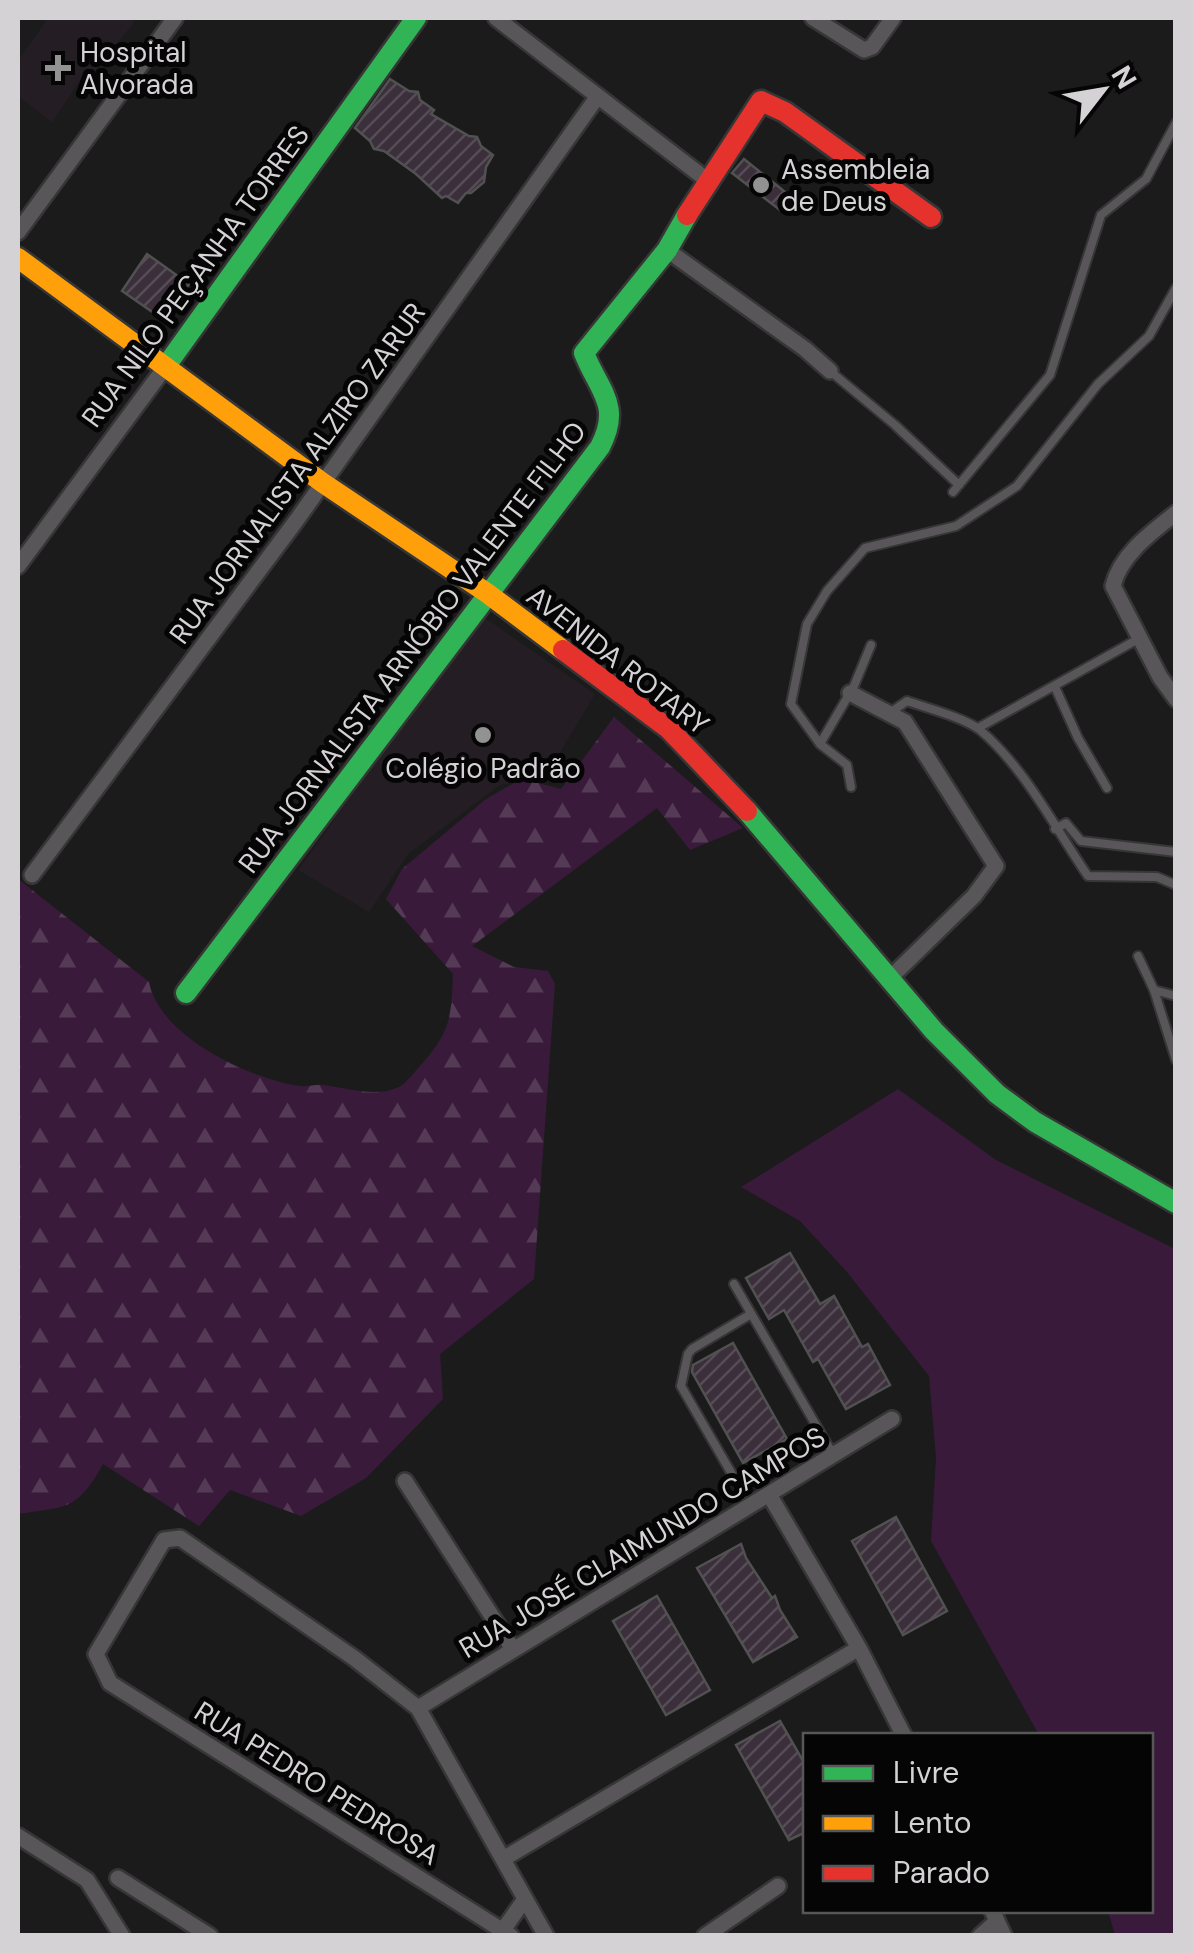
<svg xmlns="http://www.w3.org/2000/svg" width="1193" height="1953" font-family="'DM Sans',sans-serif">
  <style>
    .built { fill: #241e24 }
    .green { fill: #391a3a }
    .forest { fill: url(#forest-firs) }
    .building { fill: url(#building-hatch); stroke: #515151; stroke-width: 2.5 }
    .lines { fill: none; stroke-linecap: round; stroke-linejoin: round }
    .lane-casing { stroke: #363636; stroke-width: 12 }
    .street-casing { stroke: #363636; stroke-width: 20 }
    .fast-casing { stroke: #363636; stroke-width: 25 }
    .slow-casing { stroke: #363636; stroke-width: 25 }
    .jam-casing { stroke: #363636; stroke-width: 25 }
    .lane { stroke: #585658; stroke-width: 8 }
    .street { stroke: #585658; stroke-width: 15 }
    .fast { stroke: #30b455; stroke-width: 20 }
    .slow { stroke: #ff9f0a; stroke-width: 20 }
    .jam { stroke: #e5322d; stroke-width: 20 }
    .poi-dot { fill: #939293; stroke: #060506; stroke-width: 4 }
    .labels { text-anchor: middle; stroke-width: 10; stroke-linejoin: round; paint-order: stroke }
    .poi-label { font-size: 28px; fill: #d4d2d4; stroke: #060506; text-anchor: start }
    .street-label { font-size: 28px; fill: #d4d2d4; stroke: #060506 }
  </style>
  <defs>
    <pattern id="forest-firs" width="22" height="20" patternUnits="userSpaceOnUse" patternTransform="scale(2.5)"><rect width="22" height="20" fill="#391a3a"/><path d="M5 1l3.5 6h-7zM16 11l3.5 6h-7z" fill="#553a56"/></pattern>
    <pattern id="building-hatch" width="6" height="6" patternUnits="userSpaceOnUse" patternTransform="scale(2.5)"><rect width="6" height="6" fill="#3a2f3a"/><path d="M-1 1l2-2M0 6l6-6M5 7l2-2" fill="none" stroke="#564c56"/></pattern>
  </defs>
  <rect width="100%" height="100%" fill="#1b1b1b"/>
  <path class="built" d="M48 18H130L135 21 88 80 82 77 52 122 18 96V61Z
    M482 616 595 694 546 776 500 785 408 854 369 912 298 870Z"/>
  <path class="green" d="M898 1089 996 1160 1175 1249V1935H1115L1108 1911 1150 1910V1736L1039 1735 931 1541 936 1458 929 1376 847 1272 800 1221 741 1187Z"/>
  <path class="forest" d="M614 717 743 828 690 850 657 808 472 946 514 967 548 971 555 984 534 1279 440 1354 443 1399 366 1478 301 1516 230 1490 199 1526 103 1464C76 1512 67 1506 18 1514V879L149 982C159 1036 249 1079 300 1086 308 1087 316 1084 323 1085 348 1088 375 1098 399 1087 407 1083 415 1071 421 1065 451 1031 451 1018 453 974L386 899 402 869 486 799 514 783 530 781 561 789Z"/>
  <path class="building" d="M390 79 409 91 418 92 420 100 434 110 431 114 469 136 477 137 481 146 493 155 486 167 484 182 471 193H466L458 203 446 196 442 198 416 174 384 151 374 149 370 141 355 128Z
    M744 159 790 196 780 210 732 173Z
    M147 254 189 284 164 320 122 291Z
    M790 1253 820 1304 834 1296 862 1347 868 1344 890 1385 846 1409 818 1359 813 1362 784 1310 769 1319 746 1278Z
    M733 1343 787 1439 743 1463 692 1372 693 1365Z
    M896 1517 947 1611 903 1635 852 1541Z
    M741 1544 746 1558 772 1598 775 1596 780 1610 797 1637 753 1662 697 1568Z
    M657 1596 710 1690 666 1715 613 1621Z
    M780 1721 806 1766V1832L789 1840 736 1745Z"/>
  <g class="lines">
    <g class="lane-casing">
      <path id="lane" d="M830 371 895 425 959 485
        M953 492 1050 375 1101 215 1146 179 1176 123
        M1055 687 1078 738 1107 788
        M891 712 907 701C927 708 965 718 980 730 1025 768 1055 828 1088 876L1157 877 1176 885
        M978 728 1140 638
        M820 744 854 686 871 645
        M851 787 847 765 820 744 791 704 807 624 827 591 865 548 956 526 1017 486 1098 384 1149 336 1176 288
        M1055 829 1066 823 1081 841 1176 852
        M1138 956 1154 990 1176 1060
        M1154 990 1176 996
        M734 1284 834 1456
        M733 1476 681 1386 688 1354 692 1349 751 1314"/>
    </g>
    <g class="street-casing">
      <path id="street" d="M496 18 707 180
        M813 18 864 50 872 47 893 18
        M18 232 175 18
        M667 250 805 349 830 371
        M1176 513C1152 532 1120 555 1113 586L1160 677 1176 699
        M18 566 166 366
        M850 693 905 722 996 866 974 896 888 980
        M32 875 296 521 598 96
        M405 1481 513 1649
        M770 1496 859 1648 904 1736
        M418 1708 892 1419
        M18 1836 87 1880 122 1936
        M503 1859 859 1648
        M118 1878 210 1936
        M992 1910 1004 1936
        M503 1930 525 1899
        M511 1936 110 1683 96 1654 164 1540 180 1538 354 1658 418 1708 546 1936
        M705 1936 778 1886
        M980 1936 997 1921"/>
    </g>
    <g class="fast-casing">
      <path id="fast" d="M166 366 416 18
        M747 811 934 1031 997 1094 1035 1122 1176 1203
        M186 993 600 447C622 405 599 391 584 353L667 250 687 215"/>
    </g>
    <g class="slow-casing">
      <path id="slow" d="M18 258 323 483 487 593 563 650"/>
    </g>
    <g class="jam-casing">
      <path id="jam" d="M687 215 761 101 785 112 931 217
        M563 650 669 729 747 811"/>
    </g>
    <use href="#lane" class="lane"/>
    <use href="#street" class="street"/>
    <use href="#fast" class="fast"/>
    <use href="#slow" class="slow"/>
    <use href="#jam" class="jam"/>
  </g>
  <g class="poi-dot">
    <path d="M53 53h10v10h10v10h-10v10h-10v-10h-10v-10h10z"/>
    <circle cx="761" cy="185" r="10"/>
    <circle cx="483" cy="735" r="10"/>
  </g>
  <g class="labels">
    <g class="poi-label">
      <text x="80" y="62">Hospital<tspan x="80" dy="32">Alvorada</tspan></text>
      <text x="781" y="179">Assembleia<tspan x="781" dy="32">de Deus</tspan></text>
      <text x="483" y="778" text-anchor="middle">Colégio Padrão</text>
    </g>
    <g class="street-label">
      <text transform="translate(195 276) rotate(-54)" y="10">RUA NILO PEÇANHA TORRES</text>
      <text transform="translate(297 473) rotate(-54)" y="10">RUA JORNALISTA ALZIRO ZARUR</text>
      <text transform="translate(412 647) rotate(-53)" y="10">RUA JORNALISTA ARNÓBIO VALENTE FILHO</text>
      <text transform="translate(618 660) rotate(38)" y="10">AVENIDA ROTARY</text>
      <text transform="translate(642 1542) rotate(-31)" y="10">RUA JOSÉ CLAIMUNDO CAMPOS</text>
      <text transform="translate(317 1783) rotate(32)" y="10">RUA PEDRO PEDROSA</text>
    </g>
  </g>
  <rect width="1193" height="1953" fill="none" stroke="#d4d2d4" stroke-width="40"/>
  <rect x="803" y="1733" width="350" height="180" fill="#060506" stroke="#585758" stroke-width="2.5"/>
  <rect x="823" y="1766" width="50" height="15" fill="#30b455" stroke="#585758" stroke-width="2.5"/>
  <text x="893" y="1783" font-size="30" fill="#d4d2d4">Livre</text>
  <rect x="823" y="1816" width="50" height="15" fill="#ff9f0a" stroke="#585758" stroke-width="2.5"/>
  <text x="893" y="1833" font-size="30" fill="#d4d2d4">Lento</text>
  <rect x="823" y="1866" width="50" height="15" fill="#e5322d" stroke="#585758" stroke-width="2.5"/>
  <text x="893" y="1883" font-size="30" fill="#d4d2d4">Parado</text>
  <g transform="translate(1103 90) rotate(59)" stroke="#060506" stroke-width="8" paint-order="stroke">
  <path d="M0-8L18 38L0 25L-18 38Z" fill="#d4d2d4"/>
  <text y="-15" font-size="28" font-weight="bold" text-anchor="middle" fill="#d4d2d4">N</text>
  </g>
</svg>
